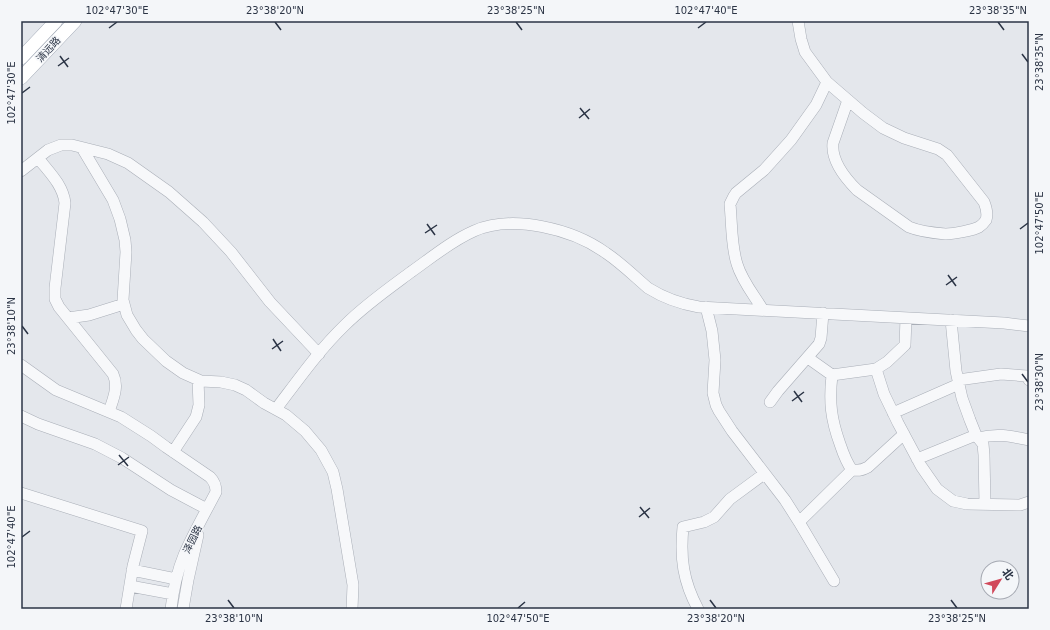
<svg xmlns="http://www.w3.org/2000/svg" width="1050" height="630" font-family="'DejaVu Sans','Noto Sans SC',sans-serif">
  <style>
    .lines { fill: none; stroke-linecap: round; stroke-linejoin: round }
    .minor-casing { stroke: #a9aeb7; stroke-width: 12 }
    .major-casing { stroke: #a3abb8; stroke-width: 14 }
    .minor { stroke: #f7f8fa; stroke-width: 11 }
    .major { stroke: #fff; stroke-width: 13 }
    .ticks { fill: none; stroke: #2b3445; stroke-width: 1.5 }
    .labels { text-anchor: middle; stroke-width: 3; stroke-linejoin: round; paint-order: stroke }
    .street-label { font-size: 10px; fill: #2b3445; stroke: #f4f6f9 }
    .neatline { fill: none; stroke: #2b3445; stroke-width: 1.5 }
    .ticks-label { font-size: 10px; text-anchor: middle; fill: #2b3445 }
  </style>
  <rect width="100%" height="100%" fill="#e4e7ec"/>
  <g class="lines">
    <g class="minor-casing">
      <path id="minor" d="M798 21 801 39 805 52 827 82 863 113 883 128 904 138 938 149 947 155 984 202C986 207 988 214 986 220 984 223 982 225 979 227 974 230 953 234 946 234 934 233 921 232 909 227L857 190C845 178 831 161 833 143L848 100
        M82 148 113 200 120 219 125 240 126 252 123 300 127 315 136 330 143 339 166 361 183 373 201 381 221 382 235 385 246 390 264 403 286 415 305 431 321 450 333 472 337 489 353 585 352 609
        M38 158C49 172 63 185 65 203L55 288V299L59 307 113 374C119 387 113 399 109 412
        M21 171 48 150 61 145H72L108 154 128 163 169 192 203 222 231 252 270 302 319 354
        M706 307 712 331 715 360 713 393 716 405 719 411 732 431 785 500 799 522 834 581
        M763 310C754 295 742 281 737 264 731 245 732 224 730 204L734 196 736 193 764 170 791 140 816 105 827 82
        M68 318 89 315 124 304
        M951 320 956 371 962 398 970 420 976 435 983 444 984 455 985 504
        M808 358 832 375 876 369 887 362 905 345 906 318
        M21 365 56 390 121 417 151 436 166 447 210 477C214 481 216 486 216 492 205 513 193 534 184 555 177 572 173 591 171 609
        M876 369 884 394 898 423 921 466 937 489 953 501 967 504 1020 505 1029 502
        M832 375C829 402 831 419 840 444 843 453 846 462 852 470 858 471 863 470 868 467L904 434
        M958 380 1001 374 1027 376 1029 380
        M770 402 778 391 819 344 821 338 823 313
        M276 409C298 380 319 350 345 325 365 305 388 289 411 272 431 258 451 241 474 231 513 214 573 229 606 253 621 263 634 276 648 288 664 298 681 304 699 307L1004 323 1029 326
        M893 413 959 384
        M21 416 38 424 95 444 122 458 171 490 207 509
        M978 438C997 433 1010 436 1029 440
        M173 452 196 417 199 405 198 380
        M917 459 976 435
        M21 493 142 531 133 566 126 609
        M799 522 852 470
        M132 570 176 579
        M130 586 173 594
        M183 609 188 580 198 535
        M698 609C683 581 680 558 683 527L704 522 714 517 730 499 764 474"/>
    </g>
    <g class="major-casing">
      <path id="major" d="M21 58 56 21
        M21 78 75 21"/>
    </g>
    <use href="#minor" class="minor"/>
    <use href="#major" class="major"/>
  </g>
  <path class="ticks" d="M275 22 281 30M516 22 522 30M998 22 1004 30M109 28 117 22M698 28 706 22M1022 54 1028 62M60 56 68 67M58 66 69 58M22 93 30 87M580 108 589 119M579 118 590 109M427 224 435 235M1020 229 1028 223M425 233 437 225M948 275 956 286M946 285 957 277M22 326 28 334M273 339 281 351M272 349 283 341M1022 374 1028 382M794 391 802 402M792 401 804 392M119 455 128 466M118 465 129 457M640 507 649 518M639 517 650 508M22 537 30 531M228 600 234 608M710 600 716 608M951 600 957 608M518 608 525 602"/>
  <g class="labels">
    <g class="street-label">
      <text transform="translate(48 49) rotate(-47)" y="4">清远路</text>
      <text transform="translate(192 539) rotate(-64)" y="4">泽园路</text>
    </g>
  </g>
  <rect width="1050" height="630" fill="none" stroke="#f4f6f9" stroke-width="44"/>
  <g transform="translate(1000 580) rotate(53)"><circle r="19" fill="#f4f6f9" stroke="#a4a8b1"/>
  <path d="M0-3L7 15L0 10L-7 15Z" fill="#d1495b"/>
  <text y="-6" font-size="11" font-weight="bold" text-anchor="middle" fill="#2b3445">北</text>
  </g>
  <rect x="22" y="22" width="1006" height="586" class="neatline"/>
  <g class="ticks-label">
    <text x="117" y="14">102°47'30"E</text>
    <text x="275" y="14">23°38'20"N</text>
    <text x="516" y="14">23°38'25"N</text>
    <text x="706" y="14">102°47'40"E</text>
    <text x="998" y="14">23°38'35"N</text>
    <text transform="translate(1039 62) rotate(-90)" y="4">23°38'35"N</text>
    <text transform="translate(11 93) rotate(-90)" y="4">102°47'30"E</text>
    <text transform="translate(1039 223) rotate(-90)" y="4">102°47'50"E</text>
    <text transform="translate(11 326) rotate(-90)" y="4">23°38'10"N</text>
    <text transform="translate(1039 382) rotate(-90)" y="4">23°38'30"N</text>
    <text transform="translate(11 537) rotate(-90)" y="4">102°47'40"E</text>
    <text x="234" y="622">23°38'10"N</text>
    <text x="518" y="622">102°47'50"E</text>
    <text x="716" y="622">23°38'20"N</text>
    <text x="957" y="622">23°38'25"N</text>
  </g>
</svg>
